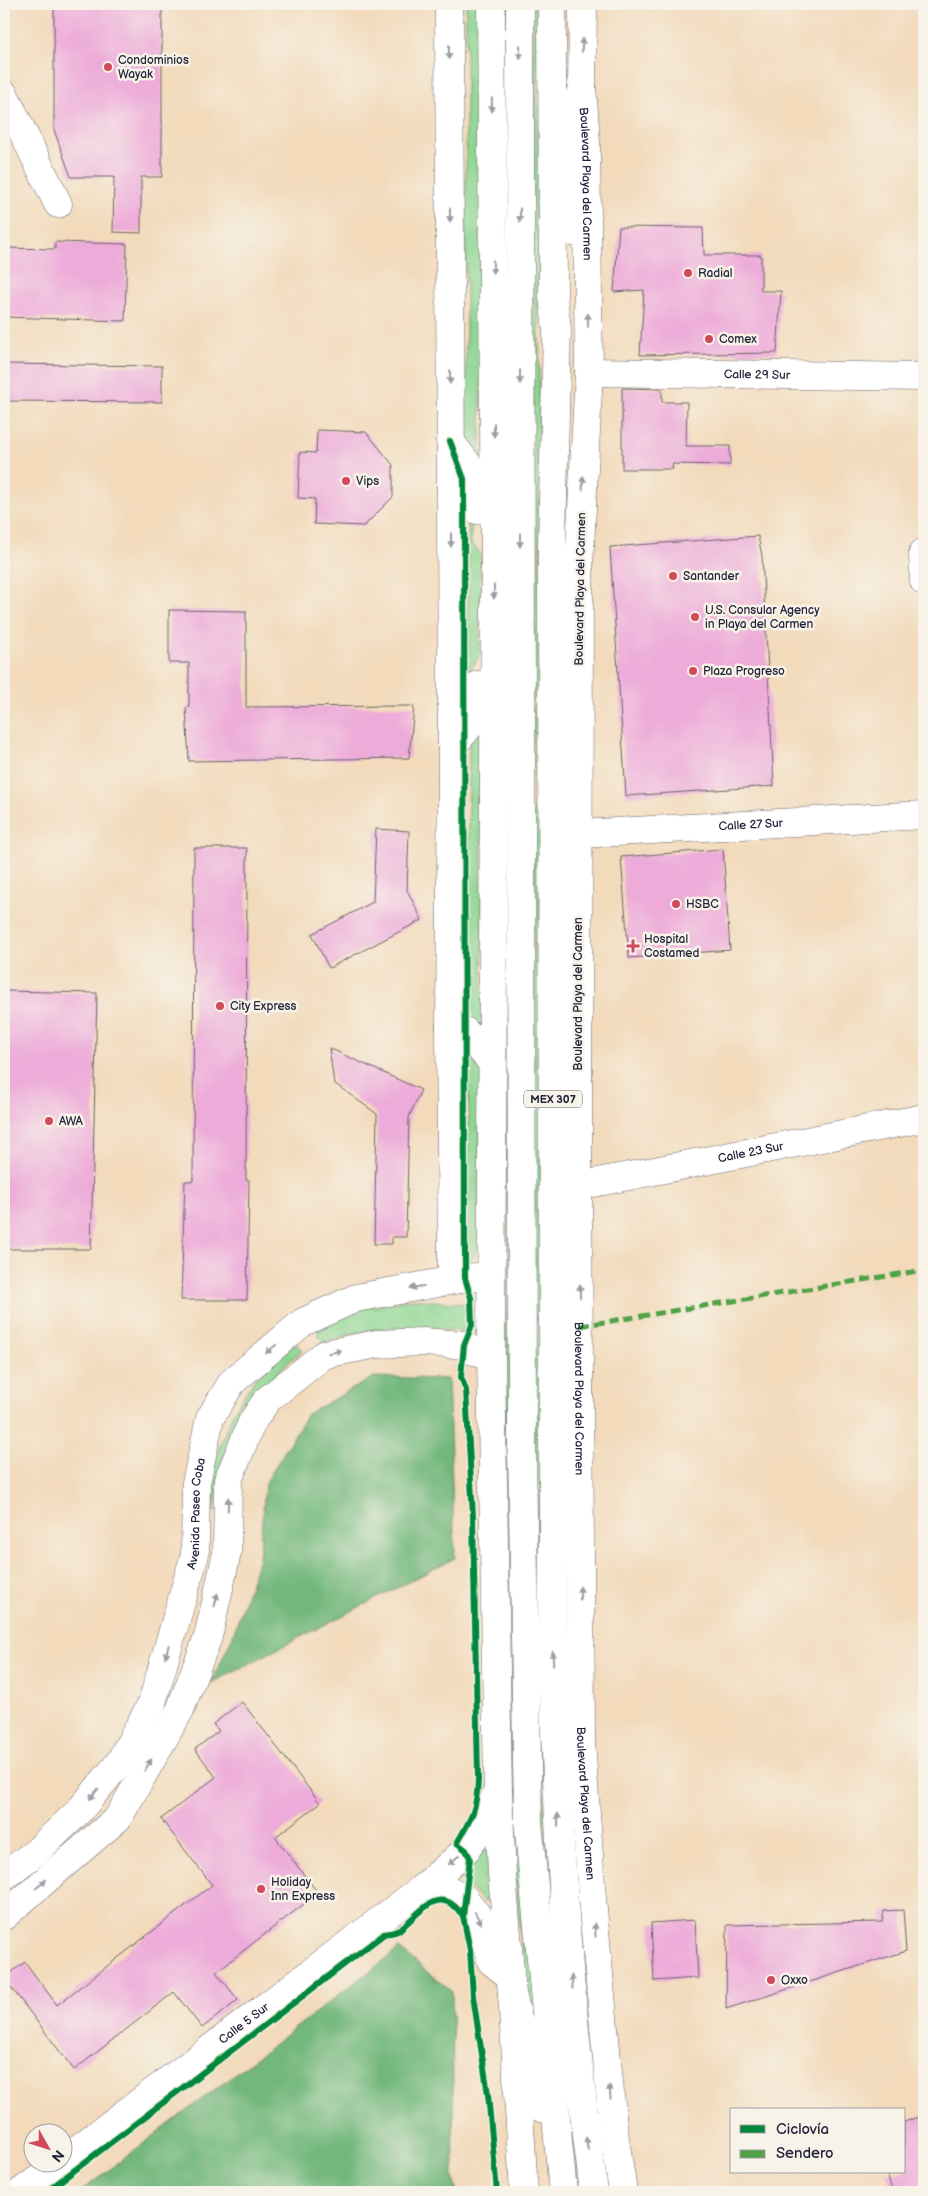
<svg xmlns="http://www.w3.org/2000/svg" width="928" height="2196" font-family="'Balsamiq Sans',sans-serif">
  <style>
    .green { fill: #8dd692; stroke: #587c66 }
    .forest { fill: #72b77c; stroke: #4a6c5c }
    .building { fill: #edabd9 }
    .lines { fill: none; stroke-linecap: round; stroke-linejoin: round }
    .minor-casing { stroke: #6b6268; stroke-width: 29 }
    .major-casing { stroke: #6b6268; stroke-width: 29 }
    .highway-casing { stroke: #6b6268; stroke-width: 29 }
    .minor { stroke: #fff; stroke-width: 28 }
    .major { stroke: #fff; stroke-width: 28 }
    .highway { stroke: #fff; stroke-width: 28 }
    .quiet { stroke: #50a245; stroke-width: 5; stroke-dasharray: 10 5; stroke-linecap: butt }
    .cycleway-casing { stroke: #f7f3e8; stroke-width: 9 }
    .cycleway { stroke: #00873e; stroke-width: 6 }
    .oneway { fill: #9c9ca7 }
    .poi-dot { fill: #d1495b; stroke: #f7f3e8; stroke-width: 2 }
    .labels { text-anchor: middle; stroke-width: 5; stroke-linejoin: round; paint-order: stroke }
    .shield { fill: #f7f3e8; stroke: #62616f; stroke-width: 1 }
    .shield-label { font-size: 11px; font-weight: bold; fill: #22223b }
    .poi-label { font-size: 12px; fill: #22223b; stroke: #f7f3e8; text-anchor: start }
    .street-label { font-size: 12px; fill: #22223b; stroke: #f7f3e8 }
  </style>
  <rect width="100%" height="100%" fill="#f7f3e8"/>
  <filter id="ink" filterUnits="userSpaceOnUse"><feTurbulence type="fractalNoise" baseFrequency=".02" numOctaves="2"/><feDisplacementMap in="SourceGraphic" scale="10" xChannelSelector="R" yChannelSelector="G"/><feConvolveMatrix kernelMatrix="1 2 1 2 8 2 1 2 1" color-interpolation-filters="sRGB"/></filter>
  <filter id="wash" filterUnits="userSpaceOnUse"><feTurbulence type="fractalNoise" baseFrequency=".0096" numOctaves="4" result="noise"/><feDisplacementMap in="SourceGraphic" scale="20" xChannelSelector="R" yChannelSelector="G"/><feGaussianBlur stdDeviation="1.12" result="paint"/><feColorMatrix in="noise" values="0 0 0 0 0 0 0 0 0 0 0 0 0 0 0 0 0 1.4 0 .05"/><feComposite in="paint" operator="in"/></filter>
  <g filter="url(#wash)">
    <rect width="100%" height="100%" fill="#f2dabb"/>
    <path class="green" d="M466 4H480L481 466 466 447Z
      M504 4H510L536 2042 528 2015 513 1860 505 1619Z
      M533 4H538L543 1748 544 1801 557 1995 580 2192H579L565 2094 540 1812 534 1628Z
      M468 477 472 487 471 543 481 554 480 655 471 669V704L468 714Z
      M481 727 483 1039 468 1022 469 745Z
      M469 1050 482 1065 478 1251 468 1263Z
      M412 1299 464 1304 468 1326 464 1331C417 1327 370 1323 326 1343L318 1335V1323L343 1312Z
      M295 1343 302 1350C273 1375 242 1405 229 1443 221 1465 218 1488 214 1511L209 1514 203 1507 212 1465 233 1413 256 1377Z
      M484 1843 488 1844 490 1899 484 1902 455 1874Z"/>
    <path class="forest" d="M374 1377 448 1379 455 1558 211 1683 232 1638 259 1558 265 1484 307 1414Z
      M399 1949 452 1992 454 2176 457 2192H80Z"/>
    <g id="blocks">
      <path class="building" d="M54 4H162V177H141V233L113 232 114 177H71L54 130Z
        M619 227 703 228 704 255H761V291H781L777 353 640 355 644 290 614 292Z
        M55 242 127 244 125 321 4 317V248L55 249Z
        M4 364 162 366V402L4 401Z
        M622 388 662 389V402H687L686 446H730V465L672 464 673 469H622Z
        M317 430 366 432 393 465V497L364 526 314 524 315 499 298 498 300 452 316 453Z
        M758 536 762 556 774 786 626 796 610 547Z
        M169 610 246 611V707L414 706 409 758 189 761 186 708 189 707V663H169Z
        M376 829 409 831 407 890 422 920 329 968 312 934 373 902Z
        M194 848H247L246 1180H249L247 1300H181L185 1181H193Z
        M723 849 730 950 629 958 621 857Z
        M4 991 97 993 91 1249H4Z
        M329 1048 421 1090 409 1117 406 1237H392V1244H374L377 1114 334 1083Z
        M242 1702 320 1803 275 1837 318 1893 216 1972 238 2000 202 2028 174 1992 74 2070 4 1978 25 1962 57 2005 212 1885 161 1819 216 1777 195 1749 219 1731 213 1724Z
        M903 1910 906 1951 726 2009 727 1925 882 1922 884 1911Z
        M695 1920 698 1978 654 1981 651 1923Z
        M924 2115V2192H893L886 2172H904V2122Z"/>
    </g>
  </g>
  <g filter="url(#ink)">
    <use href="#blocks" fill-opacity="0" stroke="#6b6268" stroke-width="1"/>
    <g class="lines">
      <g class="minor-casing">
        <g id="minor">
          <path d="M449 4 452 747 450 1027 452 1270 465 1278"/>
          <path d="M4 94 58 204"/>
          <path id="s1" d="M589 372 924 377"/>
          <path d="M923 553 924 581"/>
          <path id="s2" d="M579 834 924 815"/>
          <path id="s3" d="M578 1186 924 1118"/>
          <path d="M425 1886 451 1891 465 1899 481 1920 491 1961 510 1976"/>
          <path id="s4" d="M62 2161 425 1886 466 1850 485 1822 498 1790"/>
          <path d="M21 2192 59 2164"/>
        </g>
      </g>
      <g class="major-casing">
        <g id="major">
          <path d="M491 4 495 564 491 1354 498 1790 502 1874 512 1994 524 2192"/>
          <path id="s5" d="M583 4 582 86 586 141 589 372 579 566 578 1186 581 1742 592 1898 613 2125 623 2192"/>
          <path d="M450 441 477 476V510"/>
          <path d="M452 747 476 718 478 685"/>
          <path d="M450 1027 465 1031 493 1064"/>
          <path id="s6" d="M4 1876 36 1852 80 1810 119 1763 152 1703 195 1554 196 1483 210 1418 232 1382 303 1322 356 1298 465 1278 490 1276"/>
          <path d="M4 1916 118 1818 180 1710 208 1637 227 1553 228 1480 252 1422 267 1400 325 1354 377 1344 423 1342 464 1345 473 1351 491 1354"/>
        </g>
      </g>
      <g class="highway-casing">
        <path id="highway" d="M520 4 522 1453 528 1821 563 2192
          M552 4 553 297 557 329 552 543 553 1524C550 1747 564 1971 594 2192
          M571 232 573 124 582 86
          M512 1994 541 2108"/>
      </g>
      <use href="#minor" class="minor"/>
      <use href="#major" class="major"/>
      <use href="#highway" class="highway"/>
      <path class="quiet" d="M580 1326 924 1270"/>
      <g class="cycleway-casing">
        <path id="cycleway" d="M450 441 464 479 465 1278 471 1298 472 1325 464 1345 461 1377 466 1390 473 1517 478 1779C477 1809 472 1817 457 1843L466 1850 470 1858 463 1916 470 1950 473 1996 488 2094 497 2192
          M46 2192 384 1934C388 1933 395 1933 399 1930 420 1914 439 1881 463 1916"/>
      </g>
      <use href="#cycleway" class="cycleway"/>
    </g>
    <defs><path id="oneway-solid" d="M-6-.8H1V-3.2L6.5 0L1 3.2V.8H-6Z" transform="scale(1.25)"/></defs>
    <g class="oneway">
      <use href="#oneway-solid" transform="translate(582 45) rotate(-89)"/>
      <use href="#oneway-solid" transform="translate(449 52) rotate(90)"/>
      <use href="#oneway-solid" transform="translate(520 52) rotate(90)"/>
      <use href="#oneway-solid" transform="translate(492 105) rotate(89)"/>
      <use href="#oneway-solid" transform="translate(450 215) rotate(90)"/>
      <use href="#oneway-solid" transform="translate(520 215) rotate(90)"/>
      <use href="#oneway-solid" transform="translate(493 267) rotate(89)"/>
      <use href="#oneway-solid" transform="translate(588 320) rotate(-91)"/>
      <use href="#oneway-solid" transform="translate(450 377) rotate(90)"/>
      <use href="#oneway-solid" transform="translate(520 377) rotate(90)"/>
      <use href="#oneway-solid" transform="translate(494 430) rotate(90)"/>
      <use href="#oneway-solid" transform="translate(583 483) rotate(-87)"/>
      <use href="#oneway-solid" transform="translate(451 540) rotate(90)"/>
      <use href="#oneway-solid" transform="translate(520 540) rotate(90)"/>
      <use href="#oneway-solid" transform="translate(494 592) rotate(91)"/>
      <use href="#oneway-solid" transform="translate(417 1287) rotate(170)"/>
      <use href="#oneway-solid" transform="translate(580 1291) rotate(-91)"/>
      <use href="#oneway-solid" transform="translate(271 1349) rotate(140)"/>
      <use href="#oneway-solid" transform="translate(335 1352) rotate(-10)"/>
      <use href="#oneway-solid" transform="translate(228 1504) rotate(-89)"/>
      <use href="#oneway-solid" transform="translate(580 1593) rotate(-90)"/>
      <use href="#oneway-solid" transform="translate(216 1600) rotate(-77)"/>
      <use href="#oneway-solid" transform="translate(167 1651) rotate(106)"/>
      <use href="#oneway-solid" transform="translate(553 1658) rotate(-92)"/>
      <use href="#oneway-solid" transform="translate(148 1765) rotate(-60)"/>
      <use href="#oneway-solid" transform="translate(94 1794) rotate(129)"/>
      <use href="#oneway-solid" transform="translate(558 1820) rotate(-92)"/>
      <use href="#oneway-solid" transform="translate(454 1860) rotate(139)"/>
      <use href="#oneway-solid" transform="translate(41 1884) rotate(-41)"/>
      <use href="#oneway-solid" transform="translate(478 1918) rotate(62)"/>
      <use href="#oneway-solid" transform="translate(595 1930) rotate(-95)"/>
      <use href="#oneway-solid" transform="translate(572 1982) rotate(-95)"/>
      <use href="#oneway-solid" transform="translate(610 2092) rotate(-95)"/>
      <use href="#oneway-solid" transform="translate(587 2144) rotate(-98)"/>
    </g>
  </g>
  <g class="poi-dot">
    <circle cx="108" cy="67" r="5"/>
    <circle cx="688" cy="273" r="5"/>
    <circle cx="709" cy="339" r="5"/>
    <circle cx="346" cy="481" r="5"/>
    <circle cx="673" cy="576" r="5"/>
    <circle cx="695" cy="617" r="5"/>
    <circle cx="693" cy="671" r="5"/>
    <circle cx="676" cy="904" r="5"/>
    <path d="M630.5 938.5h5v5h5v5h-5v5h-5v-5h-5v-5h5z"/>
    <circle cx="220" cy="1006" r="5"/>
    <circle cx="49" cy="1121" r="5"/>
    <circle cx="261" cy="1889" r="5"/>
    <circle cx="771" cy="1980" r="5"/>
  </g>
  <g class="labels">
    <rect class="shield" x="524" y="1090.5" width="58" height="17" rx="4"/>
    <g class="shield-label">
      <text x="553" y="1103">MEX 307</text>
    </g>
    <g class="poi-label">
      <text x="118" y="64">Condominios<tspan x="118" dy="14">Wayak</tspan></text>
      <text x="698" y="277">Radial</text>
      <text x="719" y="343">Comex</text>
      <text x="356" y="485">Vips</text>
      <text x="683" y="580">Santander</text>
      <text x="705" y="614">U.S. Consular Agency<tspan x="705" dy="14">in Playa del Carmen</tspan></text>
      <text x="703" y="675">Plaza Progreso</text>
      <text x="686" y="908">HSBC</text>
      <text x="644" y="943">Hospital<tspan x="644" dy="14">Costamed</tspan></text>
      <text x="230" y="1010">City Express</text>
      <text x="59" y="1125">AWA</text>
      <text x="271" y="1886">Holiday<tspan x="271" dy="14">Inn Express</tspan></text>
      <text x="781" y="1984">Oxxo</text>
    </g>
    <g class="street-label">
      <text dy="4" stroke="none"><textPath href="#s5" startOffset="180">Boulevard Playa del Carmen</textPath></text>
      <text dy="4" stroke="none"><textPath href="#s1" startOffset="168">Calle 29 Sur</textPath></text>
      <text transform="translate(580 589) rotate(-89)" y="4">Boulevard Playa del Carmen</text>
      <text dy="4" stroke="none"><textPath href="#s2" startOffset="172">Calle 27 Sur</textPath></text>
      <text transform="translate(578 994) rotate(-90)" y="4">Boulevard Playa del Carmen</text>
      <text dy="4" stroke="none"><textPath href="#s3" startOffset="176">Calle 23 Sur</textPath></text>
      <text dy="4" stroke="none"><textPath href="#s5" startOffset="1395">Boulevard Playa del Carmen</textPath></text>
      <text dy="4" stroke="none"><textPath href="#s6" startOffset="426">Avenida Paseo Coba</textPath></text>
      <text dy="4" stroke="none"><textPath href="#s5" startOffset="1800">Boulevard Playa del Carmen</textPath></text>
      <text dy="4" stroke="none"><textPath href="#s4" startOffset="228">Calle 5 Sur</textPath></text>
    </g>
  </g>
  <rect width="928" height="2196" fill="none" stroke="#f7f3e8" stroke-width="20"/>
  <rect x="730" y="2108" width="175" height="65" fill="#f7f3e8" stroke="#a29fa3"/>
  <rect x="740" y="2125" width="25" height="8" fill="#00873e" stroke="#a29fa3"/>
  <text x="776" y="2134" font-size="15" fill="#22223b">Ciclovía</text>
  <rect x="740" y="2150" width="25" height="8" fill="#50a245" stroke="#a29fa3"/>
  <text x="776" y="2158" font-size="15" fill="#22223b">Sendero</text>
  <g transform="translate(48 2148) rotate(129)"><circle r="24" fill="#f7f3e8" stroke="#a29fa3"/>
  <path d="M0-4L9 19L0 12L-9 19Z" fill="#d1495b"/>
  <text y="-8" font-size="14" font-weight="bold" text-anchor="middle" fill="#22223b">N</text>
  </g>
</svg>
